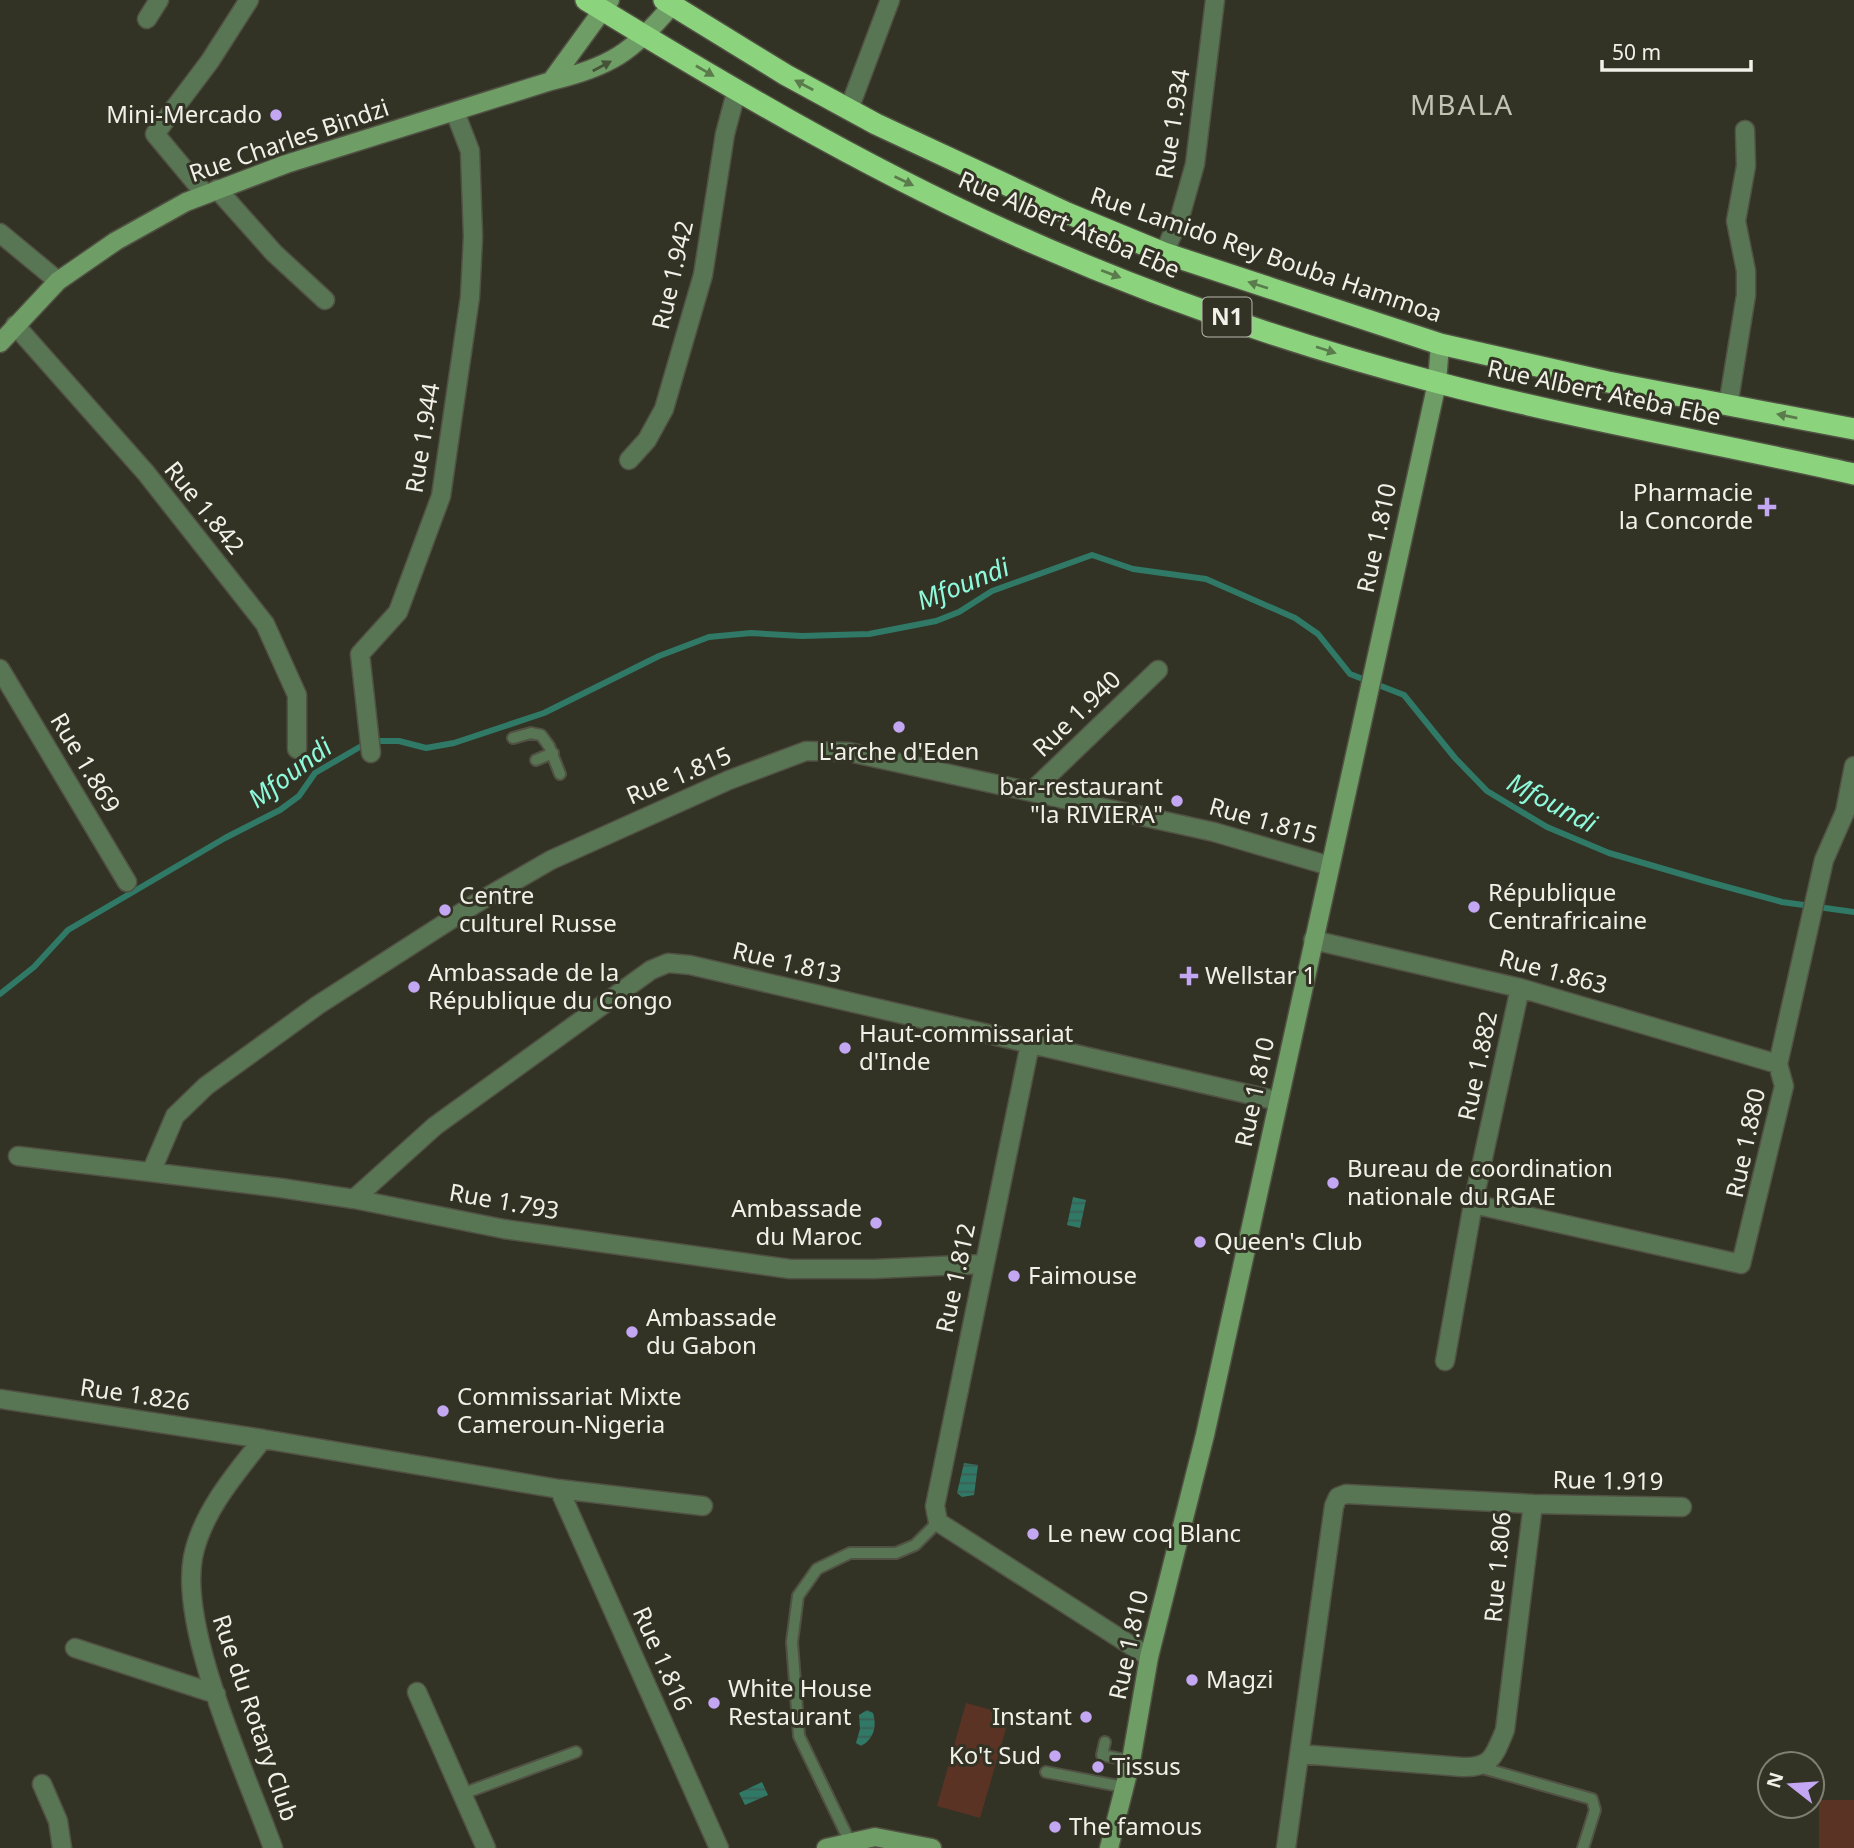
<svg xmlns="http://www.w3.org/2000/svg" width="1854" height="1848" font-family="'Noto Sans',sans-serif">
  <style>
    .green { fill: #5a3325 }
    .water { fill: url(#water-rules) }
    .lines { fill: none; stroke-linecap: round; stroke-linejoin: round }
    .stream { stroke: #2f7966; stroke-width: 6 }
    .lane-casing { stroke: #515144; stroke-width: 14 }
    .street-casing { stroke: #515144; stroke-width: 21 }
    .secondary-casing { stroke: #515144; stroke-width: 21 }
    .highway-casing { stroke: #515144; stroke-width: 24 }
    .lane { stroke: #597654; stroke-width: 10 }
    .street { stroke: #597654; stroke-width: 18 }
    .secondary { stroke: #6e9d65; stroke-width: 18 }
    .highway { stroke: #8bd47d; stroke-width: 21 }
    .oneway { fill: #455338 }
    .oneway2 { fill: #5b7b4d }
    .poi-dot { fill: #c3a7f2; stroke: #333325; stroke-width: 2.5 }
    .labels { text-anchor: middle; stroke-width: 6; stroke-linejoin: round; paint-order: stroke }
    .shield { fill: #333325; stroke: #b8b8ae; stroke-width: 2 }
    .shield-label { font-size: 23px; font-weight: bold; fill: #f1f1e9 }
    .poi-label { font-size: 24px; fill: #f1f1e9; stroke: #333325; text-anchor: start }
    .street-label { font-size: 24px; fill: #f1f1e9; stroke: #333325 }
    .water-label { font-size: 26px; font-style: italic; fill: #8efadb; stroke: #333325 }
    .quarter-label { font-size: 28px; letter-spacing: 2px; fill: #c2c2b2; stroke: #333325 }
  </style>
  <defs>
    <pattern id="water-rules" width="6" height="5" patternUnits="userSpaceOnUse" patternTransform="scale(1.75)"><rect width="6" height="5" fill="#2f7966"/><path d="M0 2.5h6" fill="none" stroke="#3d5e54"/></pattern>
  </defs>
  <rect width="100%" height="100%" fill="#333325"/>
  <path class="green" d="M966 1703 1010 1715 980 1818 937 1806Z
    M1819 1800H1854V1848H1819Z"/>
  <path class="water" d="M1073 1197 1086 1200 1080 1228 1067 1225Z
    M964 1463 978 1465 974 1495 962 1497 957 1493Z
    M867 1710 873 1713C877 1726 874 1739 861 1746L856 1743 860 1729 859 1715Z
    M762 1782 768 1795 745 1805 739 1793Z"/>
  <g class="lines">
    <path class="stream" d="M0 994 34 967 68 930 225 838 280 810 299 796 315 773 370 741H399L426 748 454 743 544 713 659 656 709 637 751 633 802 636 869 634 936 621 959 612 992 591 1092 555 1133 569 1206 579 1295 618 1318 634 1350 674 1404 695 1455 758 1487 791 1547 827 1609 853 1705 881 1782 902 1854 912"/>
    <g class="lane-casing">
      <path id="lane" d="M513 738 531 733 541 735 549 746 560 774
        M536 760 553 753
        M1105 1742 1102 1755 1131 1761
        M1479 1767 1592 1799 1595 1810 1583 1848
        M1046 1772 1124 1787
        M462 1794 576 1752
        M849 1840 799 1736 792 1642 798 1596 817 1569 850 1553H896L915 1545 938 1522"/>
    </g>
    <g class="street-casing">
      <path id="street" d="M147 19 159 0
        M849 109 890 0
        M217 189 274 253 325 300
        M205 194 155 134 210 61 249 0
        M0 233 58 281
        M1164 253 1180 217 1195 164 1215 0
        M15 325 146 473 265 624 297 695V749
        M1728 406 1746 295V271L1736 221 1746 166 1745 130
        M629 460 647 440 664 409 703 275 725 134 737 89
        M0 669 127 882
        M371 753 360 654 398 612 441 496 470 297 473 237 470 151 455 112
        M1031 792 1158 670
        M1313 940 1520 988 1778 1064
        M1030 1044 935 1506 938 1522 1149 1657
        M18 1156 281 1188 354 1199 504 1229 790 1269H874L983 1264
        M152 1170 175 1116 206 1086 318 1005 475 904 551 860 729 780 806 751 849 752 1214 832 1330 866
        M354 1199 435 1126 651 970 668 963 690 965 1278 1101
        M1473 1204 1741 1264 1784 1086 1778 1064 1824 860 1845 812 1854 766
        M1445 1361 1473 1204 1520 988
        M0 1399 263 1439
        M559 1489 719 1848
        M1533 1504 1682 1507
        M75 1648 216 1694
        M417 1692 486 1848
        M42 1784 58 1821 62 1848
        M273 1848C247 1775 179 1631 193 1557 202 1512 236 1473 263 1439L559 1489 703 1506
        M1286 1848 1334 1506 1338 1497 1346 1494 1533 1504 1505 1730C1494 1756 1492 1768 1462 1767L1300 1754"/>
    </g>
    <g class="secondary-casing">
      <path id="secondary" d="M551 81 610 0
        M0 343 58 281 116 241 186 202 286 164 551 81C610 67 633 52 672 5
        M826 1848 875 1837 932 1848
        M1109 1848 1131 1761 1149 1657 1205 1435 1437 383 1440 344"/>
    </g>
    <g class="highway-casing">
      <path id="highway" d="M586 0C720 82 857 163 1000 228 1140 292 1290 344 1439 383 1576 419 1716 443 1854 474
        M664 0 786 75 876 124 1067 213 1164 253 1440 344 1608 382 1854 429"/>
    </g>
    <use href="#lane" class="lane"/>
    <use href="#street" class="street"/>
    <use href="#secondary" class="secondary"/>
    <use href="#highway" class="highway"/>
  </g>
  <defs><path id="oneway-solid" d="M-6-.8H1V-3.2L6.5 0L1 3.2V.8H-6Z" transform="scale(1.75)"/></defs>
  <use class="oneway" href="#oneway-solid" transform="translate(602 66) rotate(-28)"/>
  <g class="oneway2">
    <use href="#oneway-solid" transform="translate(705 71) rotate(30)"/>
    <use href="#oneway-solid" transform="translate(804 85) rotate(-152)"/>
    <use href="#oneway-solid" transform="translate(904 181) rotate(26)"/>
    <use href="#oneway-solid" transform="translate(1111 274) rotate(21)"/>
    <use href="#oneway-solid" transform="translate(1258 285) rotate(-162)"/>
    <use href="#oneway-solid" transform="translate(1326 350) rotate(18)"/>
    <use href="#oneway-solid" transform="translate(1787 416) rotate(-169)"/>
  </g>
  <g class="poi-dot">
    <circle cx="276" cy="115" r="7"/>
    <path d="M1763.5 496.5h7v7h7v7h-7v7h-7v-7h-7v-7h7z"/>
    <circle cx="899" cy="727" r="7"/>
    <circle cx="1177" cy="801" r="7"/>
    <circle cx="1474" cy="907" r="7"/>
    <circle cx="445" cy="910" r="7"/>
    <path d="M1185.5 965.5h7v7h7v7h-7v7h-7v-7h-7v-7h7z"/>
    <circle cx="414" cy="987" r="7"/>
    <circle cx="845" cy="1048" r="7"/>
    <circle cx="1333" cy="1183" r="7"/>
    <circle cx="876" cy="1223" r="7"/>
    <circle cx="1200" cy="1242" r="7"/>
    <circle cx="1014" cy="1276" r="7"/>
    <circle cx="632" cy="1332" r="7"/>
    <circle cx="443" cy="1411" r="7"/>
    <circle cx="1033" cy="1534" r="7"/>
    <circle cx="1192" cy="1680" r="7"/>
    <circle cx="714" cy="1703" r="7"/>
    <circle cx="1086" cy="1717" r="7"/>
    <circle cx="1055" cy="1756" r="7"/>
    <circle cx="1098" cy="1767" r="7"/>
    <circle cx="1055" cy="1827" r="7"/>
  </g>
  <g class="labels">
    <rect class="shield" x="1202.5" y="297.5" width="49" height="39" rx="5"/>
    <g class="shield-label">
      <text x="1227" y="325">N1</text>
    </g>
    <g class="poi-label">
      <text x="262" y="123" text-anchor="end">Mini-Mercado</text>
      <text x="1753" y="501" text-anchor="end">Pharmacie<tspan x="1753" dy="28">la Concorde</tspan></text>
      <text x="899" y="760" text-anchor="middle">L'arche d'Eden</text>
      <text x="1163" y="795" text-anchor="end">bar-restaurant<tspan x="1163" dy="28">"la RIVIERA"</tspan></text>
      <text x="1488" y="901">République<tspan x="1488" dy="28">Centrafricaine</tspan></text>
      <text x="459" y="904">Centre<tspan x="459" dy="28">culturel Russe</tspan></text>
      <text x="428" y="981">Ambassade de la<tspan x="428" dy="28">République du Congo</tspan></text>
      <text x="1205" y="984">Wellstar 1</text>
      <text x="859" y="1042">Haut-commissariat<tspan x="859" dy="28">d'Inde</tspan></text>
      <text x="1347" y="1177">Bureau de coordination<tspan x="1347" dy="28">nationale du RGAE</tspan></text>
      <text x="862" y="1217" text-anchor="end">Ambassade<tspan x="862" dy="28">du Maroc</tspan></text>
      <text x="1214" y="1250">Queen's Club</text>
      <text x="1028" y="1284">Faimouse</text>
      <text x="646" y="1326">Ambassade<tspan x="646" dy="28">du Gabon</tspan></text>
      <text x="457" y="1405">Commissariat Mixte<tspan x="457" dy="28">Cameroun-Nigeria</tspan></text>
      <text x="1047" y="1542">Le new coq Blanc</text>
      <text x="1206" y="1688">Magzi</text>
      <text x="728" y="1697">White House<tspan x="728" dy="28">Restaurant</tspan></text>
      <text x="1072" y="1725" text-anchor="end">Instant</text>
      <text x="1041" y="1764" text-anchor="end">Ko't Sud</text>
      <text x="1112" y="1775">Tissus</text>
      <text x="1069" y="1835">The famous</text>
    </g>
    <g class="street-label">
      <text transform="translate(1173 124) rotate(-81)" y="8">Rue 1.934</text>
      <text transform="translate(289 141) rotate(-19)" y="8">Rue Charles Bindzi</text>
      <text transform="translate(1069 225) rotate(23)" y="8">Rue Albert Ateba Ebe</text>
      <text transform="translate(1266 255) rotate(19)" y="8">Rue Lamido Rey Bouba Hammoa</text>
      <text transform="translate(673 275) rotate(-77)" y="8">Rue 1.942</text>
      <text transform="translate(1604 393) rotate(12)" y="8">Rue Albert Ateba Ebe</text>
      <text transform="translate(423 438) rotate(-81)" y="8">Rue 1.944</text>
      <text transform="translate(204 508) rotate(51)" y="8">Rue 1.842</text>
      <text transform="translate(1377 538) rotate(-78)" y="8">Rue 1.810</text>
      <text transform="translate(1077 714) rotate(-44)" y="8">Rue 1.940</text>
      <text transform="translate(85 763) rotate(59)" y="8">Rue 1.869</text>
      <text transform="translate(679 776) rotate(-23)" y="8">Rue 1.815</text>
      <text transform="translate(1263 821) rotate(16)" y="8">Rue 1.815</text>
      <text transform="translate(787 963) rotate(13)" y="8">Rue 1.813</text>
      <text transform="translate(1553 972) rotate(15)" y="8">Rue 1.863</text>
      <text transform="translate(1478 1066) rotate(-78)" y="8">Rue 1.882</text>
      <text transform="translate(1255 1092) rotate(-78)" y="8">Rue 1.810</text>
      <text transform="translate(1746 1143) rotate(-78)" y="8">Rue 1.880</text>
      <text transform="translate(504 1202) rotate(10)" y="8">Rue 1.793</text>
      <text transform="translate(956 1278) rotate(-78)" y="8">Rue 1.812</text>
      <text transform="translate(135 1395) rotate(8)" y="8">Rue 1.826</text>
      <text transform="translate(1608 1481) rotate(1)" y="8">Rue 1.919</text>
      <text transform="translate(1498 1567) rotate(-85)" y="8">Rue 1.806</text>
      <text transform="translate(1129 1645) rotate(-78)" y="8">Rue 1.810</text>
      <text transform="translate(662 1659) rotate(66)" y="8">Rue 1.816</text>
      <text transform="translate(255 1718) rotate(71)" y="8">Rue du Rotary Club</text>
    </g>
    <g class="water-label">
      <text transform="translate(963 584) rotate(-22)" y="9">Mfoundi</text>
      <text transform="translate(290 773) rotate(-37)" y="9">Mfoundi</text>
      <text transform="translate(1552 803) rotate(28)" y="9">Mfoundi</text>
    </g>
    <g class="quarter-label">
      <text x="1462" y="115">MBALA</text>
    </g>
  </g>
  <g transform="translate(1791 1785) rotate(287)"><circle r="33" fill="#333325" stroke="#7f7f73" stroke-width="2"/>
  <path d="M0-5L12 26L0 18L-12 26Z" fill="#c3a7f2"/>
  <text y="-10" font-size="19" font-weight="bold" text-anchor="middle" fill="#f1f1e9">N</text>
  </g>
  <path d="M1602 60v10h149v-10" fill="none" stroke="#f1f1e9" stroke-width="3.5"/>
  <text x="1612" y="60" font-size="21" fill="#f1f1e9" stroke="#333325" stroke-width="5" paint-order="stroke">50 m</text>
</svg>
